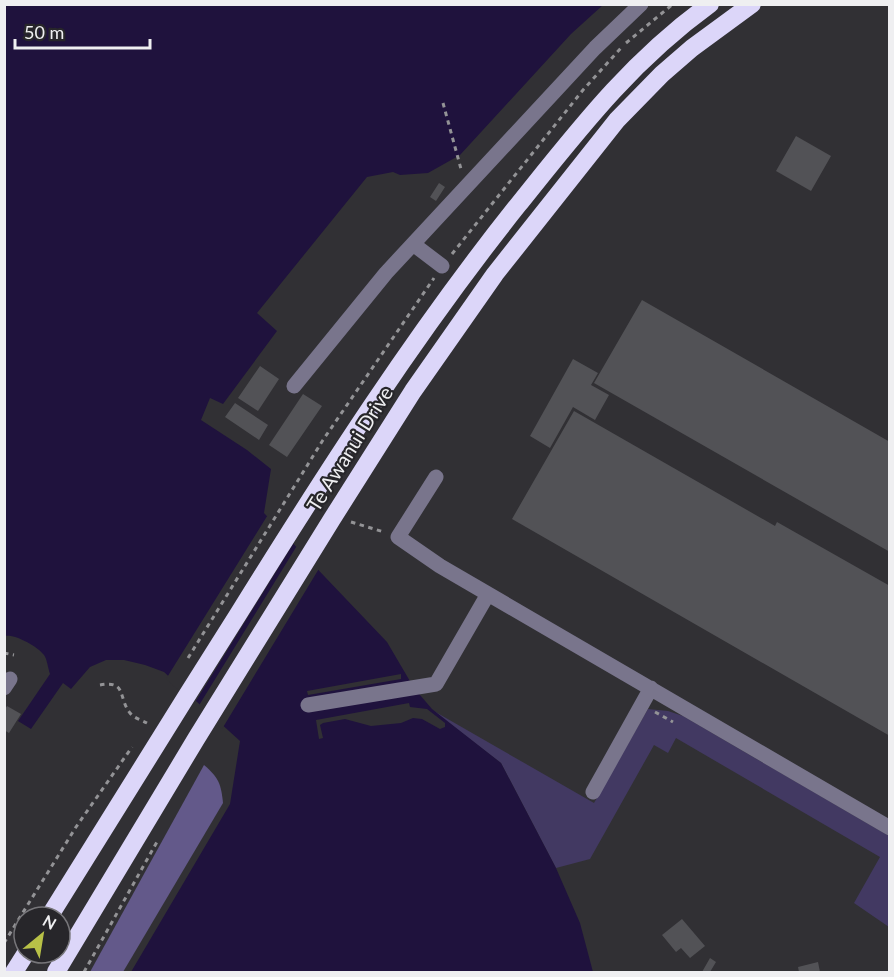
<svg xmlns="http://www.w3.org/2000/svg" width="894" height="977" font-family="Lato,sans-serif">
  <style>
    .green { fill: #423962 }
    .forest { fill: #63598a }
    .water { fill: #1f123d }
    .pier { fill: #313034 }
    .building { fill: #525256 }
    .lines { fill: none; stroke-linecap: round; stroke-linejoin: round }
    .path { stroke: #939396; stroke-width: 3; stroke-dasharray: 4.5 4.5; stroke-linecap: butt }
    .minor { stroke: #79758c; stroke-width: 15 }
    .highway { stroke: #dcd6f9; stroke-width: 18 }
    .labels { text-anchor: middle; stroke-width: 4.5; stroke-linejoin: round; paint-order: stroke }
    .street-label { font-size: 20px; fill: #efeff1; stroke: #27262a }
  </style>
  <rect width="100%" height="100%" fill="#313034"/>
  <path class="green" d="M648 709 668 711 683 716 889 836V927L854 903 880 857 676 738 668 753 654 745 590 859 556 868 501 763 432 710 594 803Z"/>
  <path class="forest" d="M204 765C219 778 221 784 223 803L123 972H90Z"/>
  <path class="water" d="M4 5H603L571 34 460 155 428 173 400 175 393 172 367 177 257 313 277 331 223 404 210 398 201 420 247 450 271 469 264 513 387 642 414 688 432 709 501 763 556 868 580 923 593 972H131L230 804 240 741 164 672 145 665 124 660H106L90 667 71 689 63 683 31 729 18 721 50 674C48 668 47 659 44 655 37 646 15 634 5 636Z"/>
  <path class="pier" d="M269 513 295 541 194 704 166 679Z
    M298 544 320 567 222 729 198 707Z
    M401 674V679L308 695 307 691Z
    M409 703 410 707 427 709 445 723V727L440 729 422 719 413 718 401 723 371 726 345 719 323 723 320 725 323 738 319 739 316 720Z"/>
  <path class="building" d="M796 136 831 156 811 191 776 171Z
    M439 183 445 187 436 201 430 197Z
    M642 300 890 442V552L594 383Z
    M573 359 598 373 591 385 609 395 595 420 573 407 550 448 530 436Z
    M260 366 279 379 258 411 238 398Z
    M303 394 322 406 287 457 269 445Z
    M235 403 268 425 259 440 225 417Z
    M574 411 775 526 777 522 890 586V736L512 519Z
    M7 706 21 714 9 733 4 730V711Z
    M682 919 705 946 690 958 681 948 676 952 662 935Z
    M710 958 716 962 710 972H702Z
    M818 962 820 972H799L798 967Z"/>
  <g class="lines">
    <path class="path" d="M626 43 673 4
      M443 103 461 169
      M452 254 583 90 621 48
      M351 522 384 532
      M4 653 14 655
      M188 658 323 440 434 278
      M100 685C127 680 118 698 130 713 134 718 141 720 147 723
      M655 712 673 722
      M4 943 76 827 132 747
      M84 972 158 840"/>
    <path class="minor" d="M413 244 442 266
      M294 386 386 273 595 48 641 4
      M436 477 398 537 440 566 890 828
      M4 688 10 679
      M308 705 436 684 488 594
      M593 792 651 688"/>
    <path class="highway" d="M49 917C112 816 175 714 239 613 326 473 415 334 518 205 579 129 630 62 710 4
      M14 972 26 953
      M56 972 196 739 332 519 413 391 495 274 617 120 662 74 692 48 752 4"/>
  </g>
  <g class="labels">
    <g class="street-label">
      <text transform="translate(350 449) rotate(-58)" y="7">Te Awanui Drive</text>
    </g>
  </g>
  <rect width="894" height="977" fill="none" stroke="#efeff1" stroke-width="12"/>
  <g transform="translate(42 935) rotate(30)"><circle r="28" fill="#27262a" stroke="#77767a" stroke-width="1.5"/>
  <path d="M0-4.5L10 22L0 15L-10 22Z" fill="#b8c147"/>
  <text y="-9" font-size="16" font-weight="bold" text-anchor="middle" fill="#efeff1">N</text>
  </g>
  <path d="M15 39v9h135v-9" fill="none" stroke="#efeff1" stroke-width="3"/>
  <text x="24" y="39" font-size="18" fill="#efeff1" stroke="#27262a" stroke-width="4.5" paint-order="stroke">50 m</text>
</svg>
